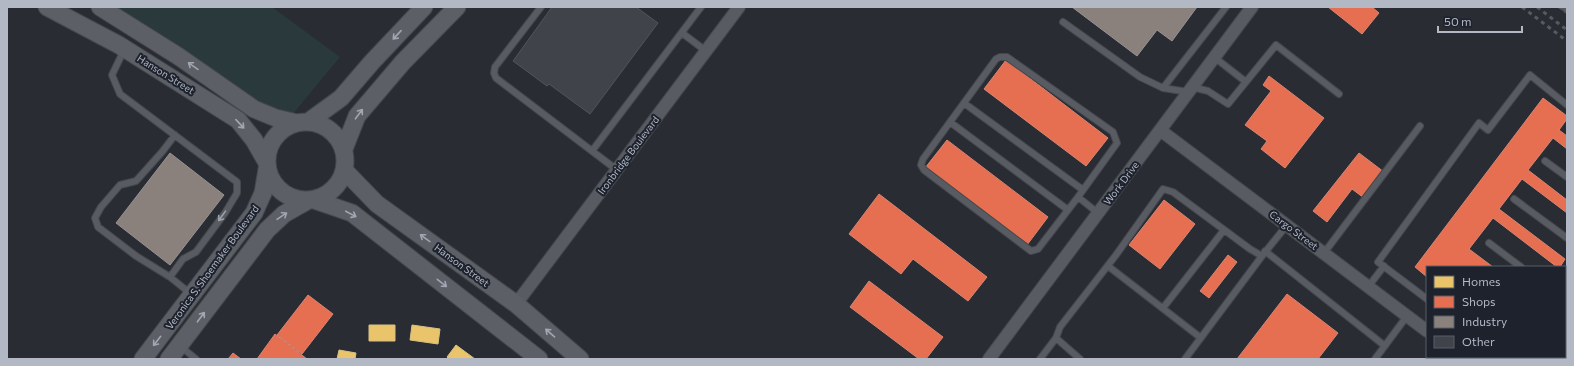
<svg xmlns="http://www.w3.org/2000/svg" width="1574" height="366" font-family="Commissioner,sans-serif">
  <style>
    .green { fill: #2a393c }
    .homes { fill: #e9c46a; stroke: #d8c085 }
    .shops { fill: #e76f51; stroke: #d78574 }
    .industry { fill: #8a817c; stroke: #969292 }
    .building { fill: #40444a; stroke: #50545b }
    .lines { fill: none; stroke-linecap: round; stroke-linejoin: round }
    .lane-casing { stroke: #44474c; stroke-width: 8 }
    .street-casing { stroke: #44474c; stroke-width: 14 }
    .secondary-casing { stroke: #44474c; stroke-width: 19 }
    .lane { stroke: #585b61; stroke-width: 6 }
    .street { stroke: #585b61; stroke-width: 12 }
    .secondary { stroke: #5c5f66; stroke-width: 17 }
    .rail { stroke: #575a5f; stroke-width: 3; stroke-dasharray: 4 4; stroke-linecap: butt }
    .oneway { stroke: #a1a6b1 }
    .oneway2 { stroke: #9ca1ab }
    .labels { text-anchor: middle; stroke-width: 4; stroke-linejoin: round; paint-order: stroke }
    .street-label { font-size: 10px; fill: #b2b8c4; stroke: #1d222d }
  </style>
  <rect width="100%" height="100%" fill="#292c33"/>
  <path class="green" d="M112 7H272L340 57 292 115 269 109Z"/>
  <path class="homes" d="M369 325H395V341H369Z
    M412 325 440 329 438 344 410 340Z
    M456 345 475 359H449L447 357Z
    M339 350 356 353 355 359H337Z"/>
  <path class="shops" d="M1328 7H1372L1379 13 1362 34Z
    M1006 60 1108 138 1086 166 984 89Z
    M1269 76 1324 118 1285 168 1261 149 1267 141 1245 125 1271 91 1263 85Z
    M1543 98 1567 116V119L1559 130 1567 136V149L1553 138 1528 170 1567 200V213L1522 179 1499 209 1565 259 1560 267H1557L1493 218 1469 249 1493 267H1427V277L1415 267Z
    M947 140 1048 217 1027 245 925 168Z
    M1359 153 1384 172 1364 198 1352 189 1327 222 1313 211Z
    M879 194 987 277 968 301 913 259 901 274 849 234Z
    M1164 200 1195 224 1160 269 1129 245Z
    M1228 255 1237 262 1209 298 1200 291Z
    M869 281 943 337 926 359H919L850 307Z
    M1287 294 1338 333 1318 359H1237Z
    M308 295 333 314 302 354 277 335Z
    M275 334 307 359H257Z
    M233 353 241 359H228Z"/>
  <path class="industry" d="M1072 7H1197L1172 41 1157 30 1137 56Z
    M170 153 224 195 170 265 116 223Z"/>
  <path class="building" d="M552 7H636L658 23 590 114 549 84 547 86 513 61Z"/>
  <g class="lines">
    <g class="lane-casing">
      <path id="lane" d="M541 7 495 67 494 73 496 78 617 170
        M1564 7 1567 10
        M1063 22 1140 77 1163 88 1188 92
        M682 33 706 51
        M124 50 112 75 120 94 237 182V193L225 213 196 252 183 259 170 277
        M1214 57 1246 82
        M1192 87 1208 91 1228 104 1276 45 1339 94
        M1163 88 1226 7
        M964 103 1083 190
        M950 122 1068 210
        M175 135 162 152 136 181 120 185 101 207 95 218 98 227 136 256 170 277 191 294
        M592 151 701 7
        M1545 161 1567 177
        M1078 197 1117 143 1113 132 1007 57H1000L996 59 923 159 921 165 924 170 1031 251 1038 249 1078 197 1098 213
        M1514 199 1567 238
        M1489 243 1521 267
        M1265 251 1385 346
        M1324 253 1420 126
        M1108 266 1201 338
        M1368 287 1384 266
        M1427 299 1378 262 1479 123 1488 130 1530 75 1567 105
        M1565 299 1567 300
        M1163 308 1224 230
        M1565 312 1567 309
        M1565 329 1567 330
        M180 346 196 359
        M1504 357 1506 359
        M1040 359 1056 338
        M1080 359 1056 338 1060 327 1116 255 1163 189 1173 192 1250 249 1262 256 1287 225
        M1185 359 1262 256
        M1375 359 1407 316
        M1453 359 1454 357
        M1536 359 1537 357"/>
    </g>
    <g class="street-casing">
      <path id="street" d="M1160 130 1427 331
        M516 304 739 7
        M1462 357 1464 359
        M989 359 1252 7
        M1564 359 1567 355"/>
    </g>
    <g class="secondary-casing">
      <path id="secondary" d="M47 7 119 45 238 120 254 140 266 161
        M100 7 178 56 254 109 276 118 297 123
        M267 161a39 39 0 1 1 78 0a39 39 0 1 1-78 0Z
        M308 122 341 98 372 62 424 7
        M344 149 357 116 403 62 457 7
        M345 171 377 204 516 304 580 359
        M314 200 352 213 539 359
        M143 359 254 213 263 193 267 169
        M169 359 267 230 284 214 307 201"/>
    </g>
    <use href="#lane" class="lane"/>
    <use href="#street" class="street"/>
    <use href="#secondary" class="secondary"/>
    <path class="rail" d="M1522 7 1567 41
      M1537 7 1567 30
      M1559 7 1567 11"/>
  </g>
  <defs><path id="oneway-shaft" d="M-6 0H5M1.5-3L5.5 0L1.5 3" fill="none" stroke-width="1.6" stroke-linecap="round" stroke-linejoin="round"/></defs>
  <g class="oneway">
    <use href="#oneway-shaft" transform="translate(397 35) rotate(133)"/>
    <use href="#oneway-shaft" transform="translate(193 66) rotate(-145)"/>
    <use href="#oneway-shaft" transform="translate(359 114) rotate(-53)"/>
    <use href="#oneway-shaft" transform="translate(240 124) rotate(47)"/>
    <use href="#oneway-shaft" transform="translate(351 214) rotate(28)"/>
    <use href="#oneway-shaft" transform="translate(282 216) rotate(-34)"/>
    <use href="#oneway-shaft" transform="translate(425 238) rotate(-144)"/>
    <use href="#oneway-shaft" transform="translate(442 283) rotate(38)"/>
    <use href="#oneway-shaft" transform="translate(201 317) rotate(-53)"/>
    <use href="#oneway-shaft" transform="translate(550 333) rotate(-139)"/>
    <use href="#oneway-shaft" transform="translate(157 341) rotate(128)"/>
  </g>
  <use class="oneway2" href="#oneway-shaft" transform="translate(222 216) rotate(126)"/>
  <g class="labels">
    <g class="street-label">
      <text transform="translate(166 74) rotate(32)" y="4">Hanson Street</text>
      <text transform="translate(628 155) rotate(-53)" y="4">Ironbridge Boulevard</text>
      <text transform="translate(1121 183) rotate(-53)" y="4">Work Drive</text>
      <text transform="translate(1294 230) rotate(37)" y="4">Cargo Street</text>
      <text transform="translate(462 265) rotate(36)" y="4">Hanson Street</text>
      <text transform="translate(212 267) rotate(-54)" y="4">Veronica S. Shoemaker Boulevard</text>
    </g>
  </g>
  <rect width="1574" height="366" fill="none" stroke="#b2b8c4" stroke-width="16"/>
  <rect x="1426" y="266" width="140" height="92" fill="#1d222d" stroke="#595e69"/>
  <rect x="1434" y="276" width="20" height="12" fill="#e9c46a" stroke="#595e69"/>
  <text x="1462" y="286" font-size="12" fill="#b2b8c4">Homes</text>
  <rect x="1434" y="296" width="20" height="12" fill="#e76f51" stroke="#595e69"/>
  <text x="1462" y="306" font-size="12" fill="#b2b8c4">Shops</text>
  <rect x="1434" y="316" width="20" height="12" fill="#8a817c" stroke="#595e69"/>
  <text x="1462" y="326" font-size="12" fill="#b2b8c4">Industry</text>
  <rect x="1434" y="336" width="20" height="12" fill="#40444a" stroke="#595e69"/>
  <text x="1462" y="346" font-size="12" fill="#b2b8c4">Other</text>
  <path d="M1438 26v6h84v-6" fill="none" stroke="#b2b8c4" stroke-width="2"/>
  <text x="1444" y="26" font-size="12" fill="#b2b8c4" stroke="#1d222d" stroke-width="3" paint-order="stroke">50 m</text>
</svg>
